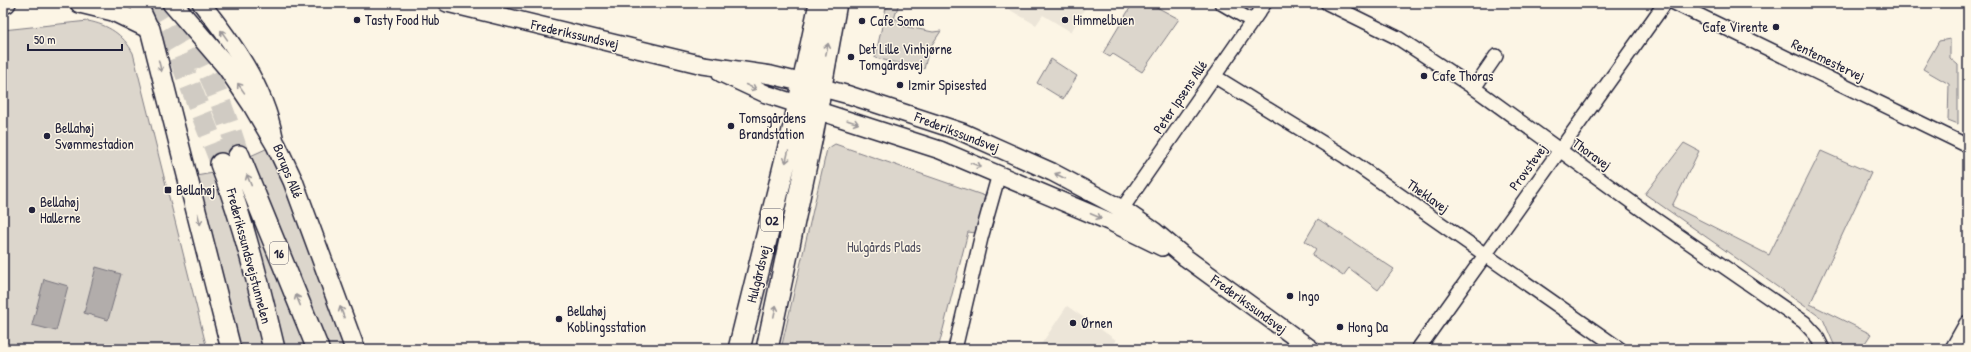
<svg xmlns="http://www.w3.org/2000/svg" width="1971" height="352" font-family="'Patrick Hand',sans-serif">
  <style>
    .built { fill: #ece5d8 }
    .green { fill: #dcd6cc; stroke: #7f7c84 }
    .water { fill: #b2adab; stroke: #78757e }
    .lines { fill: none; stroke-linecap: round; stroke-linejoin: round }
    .primary-tunnel { stroke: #d0cbc3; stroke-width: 21; stroke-dasharray: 21 10; stroke-linecap: butt }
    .minor-casing { stroke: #22223b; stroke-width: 16 }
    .tertiary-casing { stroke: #22223b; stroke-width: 20 }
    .secondary-casing { stroke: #22223b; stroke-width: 22 }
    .primary-casing { stroke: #22223b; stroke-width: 24 }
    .minor { stroke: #fcf5e5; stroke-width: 13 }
    .tertiary { stroke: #fcf5e5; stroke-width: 17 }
    .secondary { stroke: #fcf5e5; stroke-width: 19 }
    .primary { stroke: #fcf5e5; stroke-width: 21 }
    .oneway { stroke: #9a9698 }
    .poi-dot { fill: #22223b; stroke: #fcf5e5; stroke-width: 1.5 }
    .labels { text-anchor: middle; stroke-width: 3; stroke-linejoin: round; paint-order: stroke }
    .shield { fill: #fcf5e5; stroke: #63616e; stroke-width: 1 }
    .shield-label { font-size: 13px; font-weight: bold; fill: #22223b }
    .poi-label { font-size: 14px; fill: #22223b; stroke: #fcf5e5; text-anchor: start }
    .street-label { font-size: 14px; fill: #22223b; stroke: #fcf5e5 }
    .park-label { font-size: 14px; fill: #504f5f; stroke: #fcf5e5 }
  </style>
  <rect width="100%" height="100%" fill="#fcf5e5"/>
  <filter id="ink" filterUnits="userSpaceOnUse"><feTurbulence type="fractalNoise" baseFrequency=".025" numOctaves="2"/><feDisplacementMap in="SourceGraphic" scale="8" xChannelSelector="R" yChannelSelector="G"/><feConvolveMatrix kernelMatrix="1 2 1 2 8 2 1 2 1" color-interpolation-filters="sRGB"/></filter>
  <g filter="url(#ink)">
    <path class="built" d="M998 3H1088L1071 32 1043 15 1036 25Z
      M1067 306 1116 340 1110 349H1038Z"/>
    <path class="green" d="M899 3 894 19 901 20 903 26 933 32 941 31 929 49 924 69 875 58 886 8Z
      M1133 3H1149L1179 19 1142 72 1113 54 1110 57 1103 53Z
      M88 21C108 25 123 34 133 53L207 349H3V30Z
      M1950 39V58L1958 65V124L1948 120 1949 84 1923 69 1939 41Z
      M1051 59 1077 76 1063 99 1037 83Z
      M1684 143 1699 151 1672 206 1769 255 1821 151 1871 173 1810 304 1871 334 1861 349H1836L1823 319 1645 194Z
      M835 144 985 196 976 233 968 232 938 349H781L827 149Z
      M268 148 302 222 348 349H238L196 176 213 173Z
      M1318 219 1394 269 1378 290 1349 268 1343 276 1312 255 1316 249 1305 241Z"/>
    <path class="water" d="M96 267 121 274 108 320 84 313Z
      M44 279 68 286 56 331 32 325Z"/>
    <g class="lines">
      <path class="primary-tunnel" d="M148 3 177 52 221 164
        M180 20C207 62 224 109 239 156"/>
      <g class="minor-casing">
        <path id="minor" d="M1221 3 1252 21
          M1327 3 1398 38 1474 88 1652 217 1804 322 1816 335 1823 349
          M1674 3 1968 146
          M1214 76 1344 156 1620 349
          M1474 88 1496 56
          M1122 209 1265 3
          M955 349 981 238 999 174
          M1418 349 1665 3"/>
      </g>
      <g class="tertiary-casing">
        <path id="tertiary" d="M138 3 150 29
          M201 3C233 43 264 86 274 137
          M447 3 703 65 771 75 804 83 849 95 962 132 1052 172 1122 209 1154 231 1186 258 1311 349
          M721 73 766 94 940 150 1113 223 1162 247
          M1954 349 1968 324"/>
      </g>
      <g class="secondary-casing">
        <path id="secondary" d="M3 3H6
          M80 3 113 11 150 29 231 349
          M172 3 227 67 252 104 276 145 293 181 355 349"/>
      </g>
      <g class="primary-casing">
        <path id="primary" d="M239 156 318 349
          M221 164C244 224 259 286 274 349
          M739 349 794 126 820 3
          M767 349 812 136 836 3"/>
      </g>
      <use href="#minor" class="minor"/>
      <use href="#tertiary" class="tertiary"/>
      <use href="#secondary" class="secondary"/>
      <use href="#primary" class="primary"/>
    </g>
    <defs><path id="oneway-shaft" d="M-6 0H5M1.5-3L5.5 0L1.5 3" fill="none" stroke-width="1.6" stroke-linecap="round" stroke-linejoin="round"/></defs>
    <g class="oneway">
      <use href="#oneway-shaft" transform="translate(224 35) rotate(-125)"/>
      <use href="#oneway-shaft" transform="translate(827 49) rotate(-78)"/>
      <use href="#oneway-shaft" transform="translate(160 66) rotate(76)"/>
      <use href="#oneway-shaft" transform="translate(751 87) rotate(25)"/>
      <use href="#oneway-shaft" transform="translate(241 88) rotate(-125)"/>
      <use href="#oneway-shaft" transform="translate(853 122) rotate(18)"/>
      <use href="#oneway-shaft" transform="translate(787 157) rotate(103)"/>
      <use href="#oneway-shaft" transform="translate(976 165) rotate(22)"/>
      <use href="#oneway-shaft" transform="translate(1060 176) rotate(-153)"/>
      <use href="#oneway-shaft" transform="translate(249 180) rotate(-112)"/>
      <use href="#oneway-shaft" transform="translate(1096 216) rotate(23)"/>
      <use href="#oneway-shaft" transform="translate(199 219) rotate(76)"/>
      <use href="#oneway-shaft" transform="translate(298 300) rotate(-112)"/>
      <use href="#oneway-shaft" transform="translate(775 311) rotate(-78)"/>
      <use href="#oneway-shaft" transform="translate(342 312) rotate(-110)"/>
    </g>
  </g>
  <g class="poi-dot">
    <circle cx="357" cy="20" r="4"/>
    <circle cx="1065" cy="20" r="4"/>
    <circle cx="862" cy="21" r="4"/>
    <circle cx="1776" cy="27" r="4"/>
    <circle cx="851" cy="57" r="4"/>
    <circle cx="1424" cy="76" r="4"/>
    <circle cx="900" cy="85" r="4"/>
    <circle cx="731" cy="126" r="4"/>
    <circle cx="47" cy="136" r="4"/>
    <rect x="164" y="186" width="8" height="8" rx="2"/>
    <circle cx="32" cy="210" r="4"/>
    <circle cx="1290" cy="296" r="4"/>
    <circle cx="559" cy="319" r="4"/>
    <circle cx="1073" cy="323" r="4"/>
    <circle cx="1340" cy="327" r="4"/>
  </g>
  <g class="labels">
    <g class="shield">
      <rect x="761" y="209" width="22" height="22" rx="3"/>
      <rect x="270" y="242" width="18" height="22" rx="3"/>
    </g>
    <g class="shield-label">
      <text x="772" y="225">O2</text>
      <text x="279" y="258">16</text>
    </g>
    <g class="poi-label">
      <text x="365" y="25">Tasty Food Hub</text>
      <text x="1073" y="25">Himmelbuen</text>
      <text x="870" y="26">Cafe Soma</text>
      <text x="1768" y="32" text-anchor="end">Cafe Virente</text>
      <text x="859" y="54">Det Lille Vinhjørne<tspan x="859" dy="16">Tomgårdsvej</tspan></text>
      <text x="1432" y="81">Cafe Thoras</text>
      <text x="908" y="90">Izmir Spisested</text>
      <text x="739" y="123">Tomsgårdens<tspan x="739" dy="16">Brandstation</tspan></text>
      <text x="55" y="133">Bellahøj<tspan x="55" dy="16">Svømmestadion</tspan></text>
      <text x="176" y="195">Bellahøj</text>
      <text x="40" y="207">Bellahøj<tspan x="40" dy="16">Hallerne</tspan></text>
      <text x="1298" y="301">Ingo</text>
      <text x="567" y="316">Bellahøj<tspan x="567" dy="16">Koblingsstation</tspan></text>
      <text x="1081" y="328">Ørnen</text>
      <text x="1348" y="332">Hong Da</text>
    </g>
    <g class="street-label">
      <text transform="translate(575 34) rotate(13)" y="5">Frederikssundsvej</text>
      <text transform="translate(1828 60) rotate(26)" y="5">Rentemestervej</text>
      <text transform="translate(1180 97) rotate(-56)" y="5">Peter Ipsens Allé</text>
      <text transform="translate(957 132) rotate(21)" y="5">Frederikssundsvej</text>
      <text transform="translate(1592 154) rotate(36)" y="5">Thoravej</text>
      <text transform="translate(1528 167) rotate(-54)" y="5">Provstevej</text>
      <text transform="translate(288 171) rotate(68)" y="5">Borups Allé</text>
      <text transform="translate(1428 196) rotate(35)" y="5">Theklavej</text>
      <text transform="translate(249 256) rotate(75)" y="5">Frederikssundsvejstunnelen</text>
      <text transform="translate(758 274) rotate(-76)" y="5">Hulgårdsvej</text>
      <text transform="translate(1249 304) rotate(36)" y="5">Frederikssundsvej</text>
    </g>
    <g class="park-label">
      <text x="884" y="252">Hulgårds Plads</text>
    </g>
  </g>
  <rect width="1971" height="352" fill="none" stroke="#fcf5e5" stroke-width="16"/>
  <rect x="8" y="8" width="1955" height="336" fill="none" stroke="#22223b" stroke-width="1.5" filter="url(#ink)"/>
  <path d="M28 44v6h94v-6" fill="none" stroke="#22223b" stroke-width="2"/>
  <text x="34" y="44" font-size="12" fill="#22223b" stroke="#fcf5e5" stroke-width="3" paint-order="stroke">50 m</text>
</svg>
